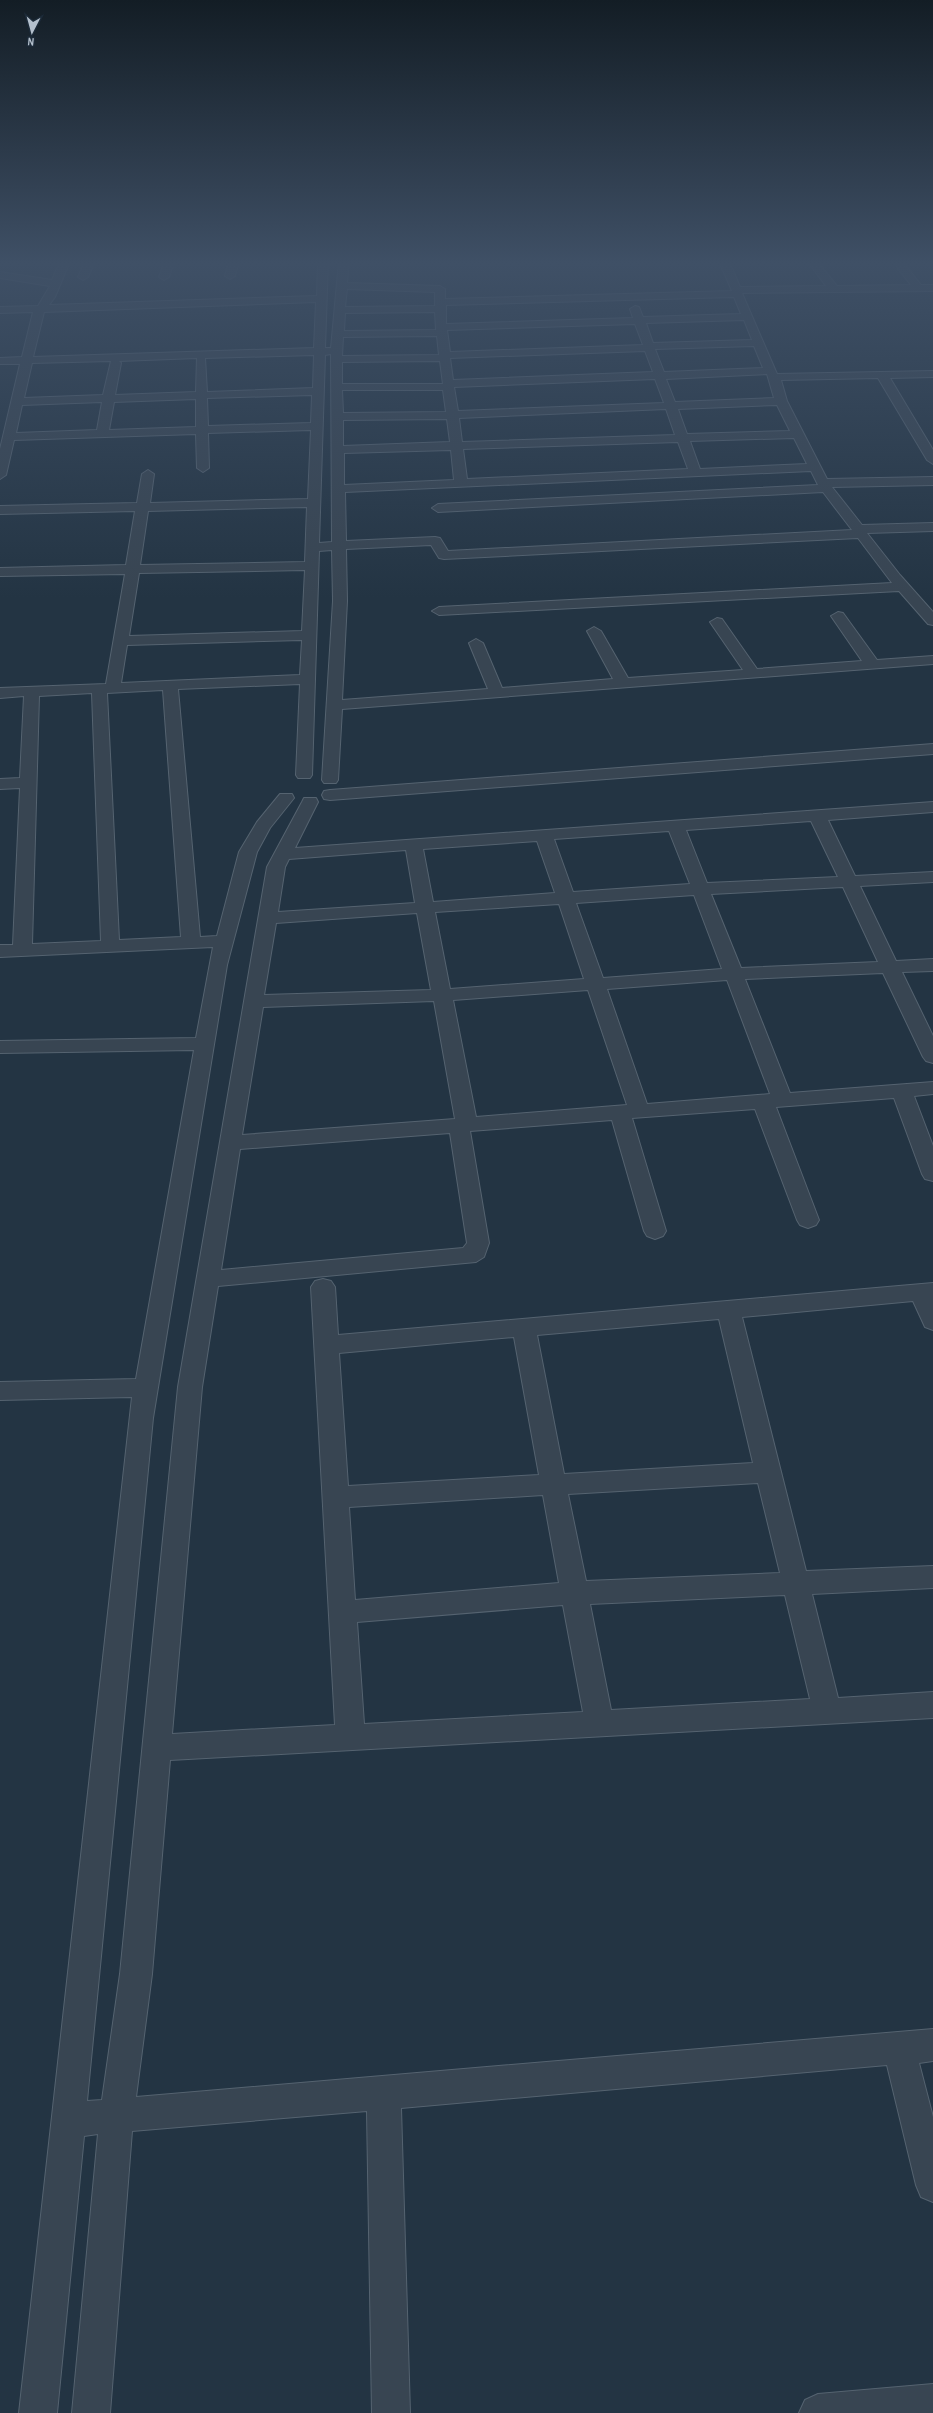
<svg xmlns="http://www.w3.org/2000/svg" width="933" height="2413" font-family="'Archivo Narrow',sans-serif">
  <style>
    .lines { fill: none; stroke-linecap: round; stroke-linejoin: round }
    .minor-casing { stroke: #556370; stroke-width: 2 }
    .minor { fill: #384552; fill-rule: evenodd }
  </style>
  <rect width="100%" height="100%" fill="#233443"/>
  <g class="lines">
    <g class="minor-casing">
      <path id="minor" d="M60 261H70L55 297 49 305 317 296 318 261H328L325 348H331L339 261H349L347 283 440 286 445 289V299L732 291 719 261H729L740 287 826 286 807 261H817L837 286 911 285 892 261H902L921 285H933V291L742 293 777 374 933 371V377L890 378 933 450V464L927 460 878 378 781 380 787 401 827 479 933 477V485L832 487 862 525 933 523V531L867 533 900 575 933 612V625L928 624 899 591 439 615 432 611 439 607 892 583 858 538 444 559 439 558 431 545 346 549 347 601 342 700 488 689 469 643 476 639 483 643 502 688 613 679 587 631 594 627 601 631 628 678 743 670 710 622 717 618 722 619 757 669 862 661 831 616 838 612 843 613 877 660 933 656V664L342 709 338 780 336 783H324L322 780 333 601 332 550 319 551 312 775 310 778H298L296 775 300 684 178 689 200 937 217 936 239 852 257 822 280 794H292L294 798 270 828 257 852 227 965 153 1418 87 2101 102 2100 120 1974 178 1387 267 867 302 802 304 798H316L318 802 295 848 933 802V812L828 820 855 876 933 872V882L860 886 896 961 933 959V971L902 972 933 1036V1063L926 1061 923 1057 883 973 745 979 790 1093 933 1082V1094L914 1096 933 1146V1181L925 1179 922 1174 894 1098 776 1107 819 1220 816 1225 808 1228 800 1225 797 1220 755 1109 632 1118 666 1231 663 1236 655 1239 647 1236 644 1231 612 1120 470 1131 489 1243 484 1257 476 1262 218 1286 202 1387 172 1734 335 1725 311 1287 315 1281 323 1279 331 1281 335 1287 338 1335 933 1283V1330L925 1327 913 1301 742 1317 806 1571 933 1566V1588L812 1594 838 1698 933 1692V1718L170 1760 152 1974 136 2097 933 2029V2061L919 2063 933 2117V2202L921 2197 916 2185 887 2065 401 2108 410 2413H372L367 2111 132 2131 110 2413H72L98 2134 84 2136 57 2413H19L132 1397 0 1400V1382L136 1379 194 1050 0 1053V1041L196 1038 213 947 0 957V945H13L20 788 0 789V779L20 778 24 696 0 698V688L106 684 125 574 0 576V568L126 565 135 511 0 514V506L137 503 142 474 148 470 154 474 150 503 308 499 311 430 208 433 209 468 203 472 197 468 196 434 14 440 6 475 0 479V449L20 364H0V358L22 357 33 312 0 313V307L38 306 50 286 0 278V272L52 280ZM347 289 435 292V306L345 307ZM734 297 741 314 643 317 639 307 635 306 630 309 633 318 446 324V305ZM316 302 314 348 33 357 44 312ZM435 312 436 330 344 331 345 313ZM744 320 752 340 653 343 646 323ZM635 324 643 345 450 352 447 330ZM437 336 439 355 342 356 343 337ZM754 346 763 368 664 372 655 349ZM645 351 653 372 453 380 450 358ZM331 354 332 542 319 543 325 355ZM314 355 313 388 207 392 205 358ZM197 358 196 392 115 395 121 363 119 361ZM111 361 103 395 24 398 32 363ZM440 361 443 384H342V362ZM767 374 774 398 675 402 666 379ZM655 379 664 403 458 411 454 387ZM342 390H443L446 412 343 413ZM312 395 311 423 208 426 207 398ZM196 399V427L109 430 114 402ZM102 402 97 430 16 433 22 405ZM777 405 790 431 687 434 678 409ZM666 409 675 435 462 442 459 418ZM447 419 450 442 343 446V420ZM794 438 807 464 700 469 690 441ZM678 442 688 469 467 479 463 449ZM451 450 454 480 344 485V453ZM811 471 818 485 438 504 432 508 438 512 823 492 852 530 448 551 440 538 435 537 346 541 345 492ZM307 507 305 562 140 565 148 511ZM305 570 302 631 129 636 139 573ZM302 640 300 675 121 683 127 645ZM163 690 181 937 119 940 107 693ZM92 693 101 941 32 944 39 696ZM811 821 838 877 707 883 686 830ZM669 831 690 884 573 892 554 839ZM537 841 555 893 433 902 423 849ZM406 850 415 903 278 912 285 867 289 859ZM843 887 878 962 741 968 711 894ZM694 895 722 969 603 978 576 903ZM559 904 584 979 450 989 435 912ZM417 913 431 990 264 995 276 923ZM727 980 770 1094 647 1104 607 989ZM588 990 627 1105 476 1117 453 1000ZM434 1001 455 1119 242 1135 263 1007ZM450 1133 467 1243 463 1248 221 1270 240 1149ZM719 1319 753 1463 564 1474 537 1335ZM514 1337 539 1475 348 1486 339 1353ZM758 1483 780 1573 586 1581 568 1494ZM543 1495 559 1583 355 1600 349 1507ZM785 1595 810 1699 611 1710 590 1604ZM563 1605 583 1712 364 1724 357 1622Z
        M85 261H95L88 277 83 280 78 277Z
        M165 261H175L169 277 164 280 159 277Z
        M229 261H239L235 276 230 279 225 276Z
        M933 744V754L330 800 324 799 322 795 324 791 330 790Z
        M933 2384V2413H799L805 2400 818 2394Z"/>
    </g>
    <use href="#minor" class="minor"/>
  </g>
  <linearGradient id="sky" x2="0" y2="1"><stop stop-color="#131d25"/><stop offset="0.44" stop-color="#3f5066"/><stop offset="1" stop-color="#3f5066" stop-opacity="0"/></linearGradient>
  <rect width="933" height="598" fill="url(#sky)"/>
  <g transform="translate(32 32) rotate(186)" stroke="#1c2a38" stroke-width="3" paint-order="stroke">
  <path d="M0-3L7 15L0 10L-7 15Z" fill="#b4c0cd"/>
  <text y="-6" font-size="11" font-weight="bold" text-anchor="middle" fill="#b4c0cd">N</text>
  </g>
</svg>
